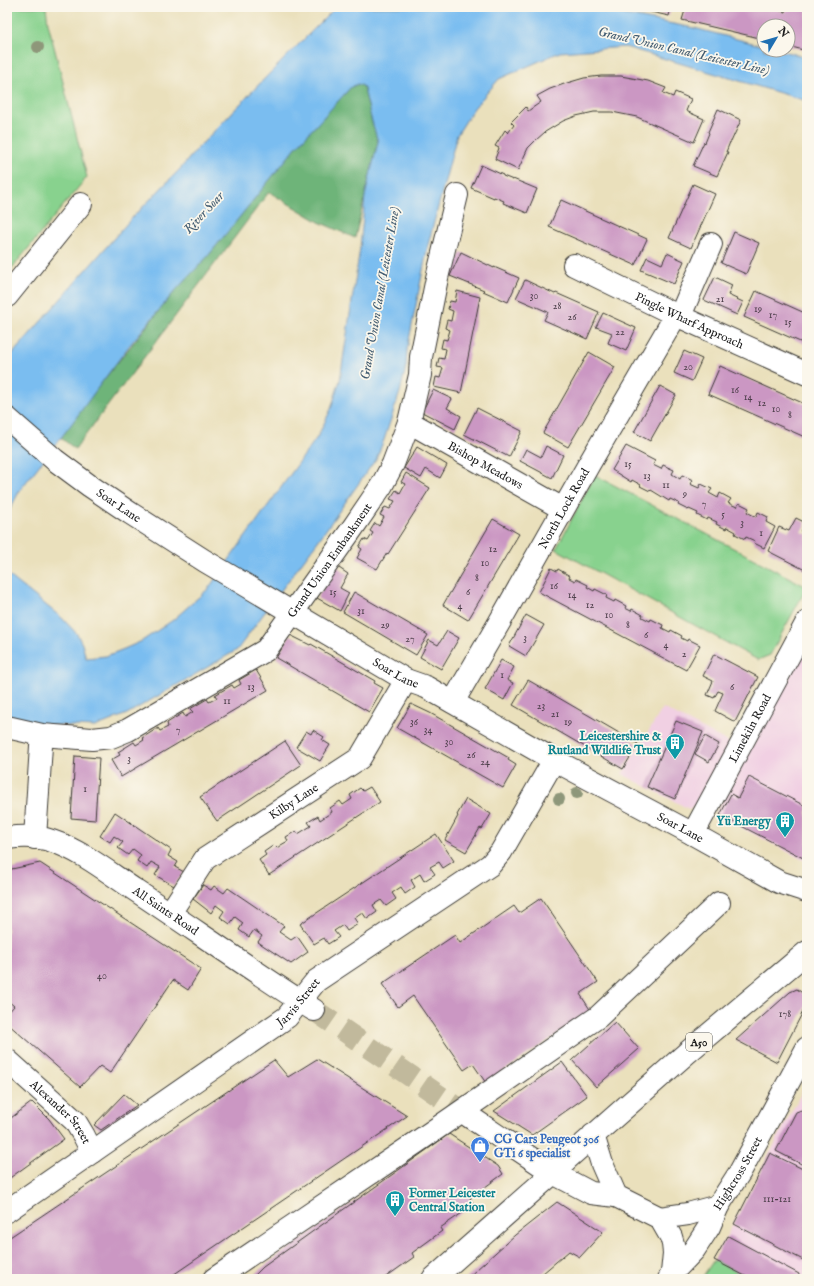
<svg xmlns="http://www.w3.org/2000/svg" width="814" height="1286" font-family="'IM FELL English',serif">
  <style>
    .built { fill: #f1d0e3 }
    .green { fill: #88d28e; stroke: #527755 }
    .forest { fill: #6eb479; stroke: #45684a }
    .water { fill: #7abdf0; stroke: #4b6c86 }
    .building { fill: #cb97c3 }
    .lines { fill: none; stroke-linecap: round; stroke-linejoin: round }
    .minor-tunnel { stroke: #c1b99c; stroke-width: 22; stroke-dasharray: 22 11; stroke-linecap: butt }
    .minor-casing { stroke: #3b3934; stroke-width: 24 }
    .major-casing { stroke: #3b3934; stroke-width: 24 }
    .minor { stroke: #fff; stroke-width: 22 }
    .major { stroke: #fff; stroke-width: 22 }
    .tree { fill: #8e977a }
    .labels { text-anchor: middle; stroke-width: 3.5; stroke-linejoin: round; paint-order: stroke }
    .number-label { font-size: 10px; fill: #483b46 }
    .shield { fill: #fbf7ec; stroke: #5f5e5a; stroke-width: 1 }
    .shield-label { font-size: 11px; font-weight: bold; fill: #1c1c1c }
    .street-label { font-size: 12px; fill: #1c1c1c; stroke: #fbf7ec }
    .culture-label { font-size: 12px; font-weight: bold; fill: #0d838f; stroke: #fbf7ec; text-anchor: end }
    .shop-label { font-size: 12px; font-weight: bold; fill: #366cbe; stroke: #fbf7ec; text-anchor: start }
    .water-label { font-size: 13px; font-style: italic; fill: #425c71; stroke: #fbf7ec }
  </style>
  <rect width="100%" height="100%" fill="#fbf7ec"/>
  <filter id="ink" filterUnits="userSpaceOnUse"><feTurbulence type="fractalNoise" baseFrequency=".025" numOctaves="2"/><feDisplacementMap in="SourceGraphic" scale="8" xChannelSelector="R" yChannelSelector="G"/><feConvolveMatrix kernelMatrix="1 2 1 2 8 2 1 2 1" color-interpolation-filters="sRGB"/></filter>
  <filter id="wash" filterUnits="userSpaceOnUse"><feTurbulence type="fractalNoise" baseFrequency=".012" numOctaves="4" result="noise"/><feDisplacementMap in="SourceGraphic" scale="16" xChannelSelector="R" yChannelSelector="G"/><feGaussianBlur stdDeviation="0.9" result="paint"/><feColorMatrix in="noise" values="0 0 0 0 0 0 0 0 0 0 0 0 0 0 0 0 0 1.4 0 .05"/><feComposite in="paint" operator="in"/></filter>
  <g filter="url(#wash)">
    <rect width="100%" height="100%" fill="#eae0bc"/>
    <path class="built" d="M807 644V862L715 814Z
      M663 708 732 744 699 803 689 809 622 774Z
      M804 1088 807 1089V1272L804 1279H751L714 1260Z"/>
    <path class="green" d="M7 7H46L48 23 87 177 7 274Z
      M595 475 807 587 770 655 758 660 556 549Z
      M714 1260 751 1279H701Z"/>
    <path class="forest" d="M358 84 363 86 364 89 371 118 378 142 355 238 319 222 269 192 75 449 61 438 102 382 175 291 208 256 297 146 351 87Z"/>
    <path class="water" d="M336 7H617L616 13 694 28 764 46V50H778L807 57V101L625 47 560 52 499 79 474 108 457 135 428 245 407 350 406 367 400 392 384 440 376 459 318 541 265 612 237 650 127 714 95 727 7 723V574L62 618 77 634 82 644 86 658 106 656 124 649 142 641 173 620 208 589 318 436 331 409 340 380 360 248 365 196 378 142 371 118 364 89 363 86 358 84 351 87 297 146 208 256 175 291 129 346 102 382 70 426 20 490 7 515V360L130 220 180 169 197 149 270 73Z"/>
    <g id="blocks">
      <path class="building" d="M629 7H671L669 16Z
        M686 7H768L785 12 786 7H807V51L788 46V26H764V39L682 20Z
        M601 76H621L648 81 666 88 663 93 673 97 675 92 691 99 686 111 704 119 694 142 637 117 612 112H594L576 116 563 121 545 132 536 140 528 148 518 170 495 159 499 148 495 146 505 130 508 133 514 125 511 122 526 107 528 111 541 102 537 96 550 89 567 83 584 78Z
        M718 109 741 120 731 142H730L726 152H728L717 176 693 166 704 142 705 143 709 133 708 132Z
        M481 165 503 175V176L513 180V179L537 189 527 213 503 203 504 201 494 197V198L471 188Z
        M693 184 715 194 691 248 669 238Z
        M561 200 647 239 635 265 549 227Z
        M734 232 759 243 746 274 721 263Z
        M461 252 494 268V267L519 278 508 302 483 291 484 290 450 276Z
        M667 253 684 261 674 284 641 270 647 257 662 264Z
        M715 277 732 285 728 295 743 302 737 315 704 300Z
        M525 280 555 294 556 293 599 312 587 339 544 320 548 312 516 298Z
        M457 291 480 297 461 393 434 387 436 377 440 378 443 368 437 367 439 358 444 359 446 349 441 348 443 339 447 340 450 330 445 328 447 320 451 321 453 311 448 309 450 301 455 302Z
        M756 291 807 314V345L744 317Z
        M603 313 636 328 626 351 608 343 612 333 596 327Z
        M684 351 702 359 692 381 674 373Z
        M589 352 615 367 568 447 543 433Z
        M720 366 807 405V438L708 394Z
        M660 386 676 395 650 441 634 432Z
        M433 390 452 399 447 408 461 416 455 429 422 412Z
        M477 408 522 431 509 457 464 434Z
        M546 446 563 455 552 478 520 461 526 449 541 457Z
        M626 446 655 461 653 465 661 469 663 465 674 470 672 474 680 479 682 475 693 480 690 484 699 488 701 484 712 489 709 493 718 498 720 493 731 499 728 503 737 507 739 503 749 508 747 512 756 517 758 512 768 517 766 522 775 527 764 548 754 543 755 541 746 537 745 539 735 534 736 532 727 527 726 529 716 524 717 522 708 518 707 520 697 515 698 513 689 509 688 510 678 505 679 503 670 499 669 501 651 490 650 491 640 486 641 485 632 480 631 482 612 470Z
        M417 447 447 465 440 478 426 469 421 478 404 468Z
        M406 473 430 488 388 554 387 553 377 569 357 558 362 549 359 547 364 539 368 541 373 533 370 531 375 523 379 526 384 517 380 515 385 507 390 509 395 501 390 499 396 490 400 493 405 484 401 482Z
        M796 518 806 523 801 532 807 534V571L768 551 779 527 789 531Z
        M493 519 519 534 468 620 443 605Z
        M336 566 348 574 340 588 349 593 340 611 317 598Z
        M551 568 557 571 558 569 570 576 569 578 575 581 576 579 588 585 587 587 594 591 595 589 607 595 606 598 614 602 615 600 626 606 625 608 631 611 632 609 643 615 642 617 650 621 651 619 663 625 662 628 670 632 671 630 682 636 681 638 687 641 688 639 700 645 686 670 539 592Z
        M354 592 428 635 416 655 343 612Z
        M526 615 544 625 526 656 509 646Z
        M447 631 459 638 441 669 420 657 429 640 438 645Z
        M290 635 310 645 311 644 375 681 374 683 383 688 369 712 276 658Z
        M714 654 758 677 735 722 715 711 723 693 718 691 714 698 707 695 713 681 703 676Z
        M501 660 514 667 507 680 513 683 504 700 485 689Z
        M256 670 268 690 121 777 111 760 120 755 118 752 134 742 136 745 144 740 142 738 158 728 160 731 168 727 167 723 183 713 185 717 193 712 190 709 207 699 209 702 217 698 215 695 232 685 234 688 241 684 239 680Z
        M528 680 638 744 623 769 513 705Z
        M411 704 430 713 509 758 508 760 516 765 503 788 397 728Z
        M676 721 703 732 675 799 647 787Z
        M313 730 324 737 322 740 330 745 320 761 296 747 306 731 311 734Z
        M705 736 719 744 709 762 695 754Z
        M285 741 301 765 217 821 200 797Z
        M75 756 99 758 95 820 71 818Z
        M749 777 807 807V860L720 815 731 794 738 798Z
        M370 787 380 802 269 875 259 860 266 855 264 852 274 845 277 848 281 845 288 841 286 837 296 831 298 834 311 826 308 822 318 816 320 820 332 812 330 808 340 801 343 805 352 799 350 795 360 788 363 791Z
        M466 799 491 814 482 829 480 828 466 852 445 840 458 816 457 815Z
        M115 812 171 850 168 856 178 862 175 867 184 872 174 886 155 875 160 867 151 862 147 868 137 861 141 855 133 849 128 855 118 848 123 842 114 836 110 842 100 836Z
        M436 834 454 861 443 868 439 862 430 867 435 874 424 881 420 874 411 880 415 887 405 894 401 887 392 893 396 899 386 906 381 900 373 905 377 912 367 919 362 912 354 918 358 924 347 931 343 925 334 931 339 937 328 944 324 938 314 944 300 924Z
        M40 863 201 969 188 990 173 980 110 1073 100 1066 80 1087 7 1023V1014L14 1006 7 1000V870Z
        M203 885 211 890 214 886 224 893 228 888 284 926 279 932 291 940 297 936 308 952 291 964 258 942 262 936 254 930 249 937 239 930 243 923 235 917 230 924 220 917 224 911 216 905 211 913 193 899Z
        M541 898 598 982 580 994 591 1011 486 1083 473 1064 464 1070 413 996 398 1007 382 984 455 935 460 943 514 906 519 913Z
        M797 989 805 995 807 1004 777 1062 736 1040 790 992Z
        M615 1022 639 1049 596 1087 572 1060Z
        M317 1059 407 1116 167 1279H7V1239L274 1060 288 1077Z
        M562 1062 587 1096 532 1135 494 1111Z
        M124 1094 137 1105 101 1130 94 1125Z
        M32 1102 49 1119 64 1139 7 1180V1121Z
        M807 1108V1167L776 1151 796 1112Z
        M449 1134 498 1166 503 1174 470 1198 474 1205 440 1228 442 1231 412 1253 414 1257 383 1279H251L263 1267Z
        M770 1153 807 1171V1253L803 1260 734 1224Z
        M557 1202 603 1232 580 1257 569 1251 536 1279H466L515 1235Z
        M728 1236 799 1274 798 1279H751L714 1260Z"/>
    </g>
  </g>
  <g filter="url(#ink)">
    <use href="#blocks" fill-opacity="0" stroke="#3b3934" stroke-width="1"/>
    <g class="lines">
      <path class="minor-tunnel" d="M314 1010 470 1117"/>
      <g class="minor-casing">
        <g id="minor">
          <path id="s1" d="M574 265 676 315 807 374"/>
          <path d="M7 296 81 204"/>
          <path d="M680 316 711 244"/>
          <path id="s2" d="M7 418 55 460 90 486 130 513 205 561 406 680 426 687 554 760 693 834 779 882 807 891"/>
          <path id="s3" d="M409 422 563 509"/>
          <path id="s4" d="M453 702 499 623 589 464 676 315"/>
          <path id="s5" d="M7 727 42 735 92 739 111 737 128 730 266 650 352 529 382 485 393 464 409 422 420 375 421 357 437 278 457 195"/>
          <path id="s6" d="M693 834 807 622"/>
          <path id="s7" d="M7 838C22 836 38 836 52 841 82 851 109 873 135 890 195 930 253 971 314 1010"/>
          <path d="M35 838 41 746"/>
          <path id="s8" d="M170 913 205 859 360 758 406 680"/>
          <path id="s9" d="M7 1060 75 1121 84 1136 92 1152"/>
          <path id="s10" d="M7 1211 287 1017 316 981 490 865 501 852 554 760"/>
          <path d="M214 1279 417 1142 598 1017 719 903"/>
          <path d="M433 1279 553 1173 470 1117"/>
        </g>
      </g>
      <g class="major-casing">
        <g id="major">
          <path d="M593 1135 602 1164 616 1196 660 1218 671 1237 673 1244 674 1253 672 1273"/>
          <path d="M616 1196 591 1193 553 1173 568 1158 688 1052 807 952"/>
          <path d="M660 1218 688 1214 718 1206"/>
          <path id="s11" d="M669 1279 672 1273 694 1250 709 1227 718 1206 740 1172 807 1048"/>
        </g>
      </g>
      <use href="#minor" class="minor"/>
      <use href="#major" class="major"/>
    </g>
    <g class="tree">
      <circle cx="38" cy="47" r="6"/>
      <circle cx="577" cy="793" r="6"/>
      <circle cx="559" cy="799" r="6"/>
    </g>
  </g>
  <defs>
    <g id="building-pin" transform="scale(1)"><path d="M0 17L-7.5 6A9.5 9.5 0 1 1 7.5 6Z" fill="#0f9aa8" stroke="#fbf7ec"/><path d="M-4-6H4V6H1V3H-1V6H-4ZM-2.5-4.3h1.7v1.8h-1.7ZM.8-4.3h1.7v1.8H.8ZM-2.5-1h1.7V.8h-1.7ZM.8-1h1.7V.8H.8Z" fill="#fff"/></g>
    <g id="shop-pin" transform="scale(1)"><path d="M0 17L-7.5 6A9.5 9.5 0 1 1 7.5 6Z" fill="#3f7fe0" stroke="#fbf7ec"/><path d="M-5-2.5h2.3a2.7 3.5 0 0 1 5.4 0H5L5.5 6h-11ZM-1.5-2.5h3a1.5 2.3 0 0 0-3 0Z" fill="#fff"/></g>
  </defs>
  <g fill-rule="evenodd">
    <use href="#building-pin" x="675" y="743"/>
    <use href="#building-pin" x="785" y="821"/>
    <use href="#shop-pin" x="480" y="1146"/>
    <use href="#building-pin" x="395" y="1200"/>
  </g>
  <g class="labels">
    <g class="number-label">
      <text x="534" y="299">30</text>
      <text x="720" y="302">21</text>
      <text x="557" y="309">28</text>
      <text x="758" y="312">19</text>
      <text x="773" y="318">17</text>
      <text x="572" y="320">26</text>
      <text x="788" y="325">15</text>
      <text x="620" y="335">22</text>
      <text x="688" y="370">20</text>
      <text x="735" y="393">16</text>
      <text x="748" y="400">14</text>
      <text x="762" y="406">12</text>
      <text x="776" y="412">10</text>
      <text x="790" y="418">8</text>
      <text x="628" y="467">15</text>
      <text x="647" y="479">13</text>
      <text x="666" y="488">11</text>
      <text x="685" y="497">9</text>
      <text x="704" y="507">7</text>
      <text x="723" y="517">5</text>
      <text x="742" y="526">3</text>
      <text x="761" y="536">1</text>
      <text x="493" y="552">12</text>
      <text x="485" y="566">10</text>
      <text x="477" y="581">8</text>
      <text x="554" y="589">16</text>
      <text x="333" y="595">15</text>
      <text x="468" y="595">6</text>
      <text x="572" y="598">14</text>
      <text x="590" y="608">12</text>
      <text x="460" y="609">4</text>
      <text x="361" y="614">31</text>
      <text x="609" y="618">10</text>
      <text x="385" y="628">29</text>
      <text x="628" y="628">8</text>
      <text x="646" y="638">6</text>
      <text x="525" y="641">3</text>
      <text x="410" y="642">27</text>
      <text x="666" y="648">4</text>
      <text x="684" y="657">2</text>
      <text x="502" y="678">1</text>
      <text x="251" y="690">13</text>
      <text x="732" y="690">6</text>
      <text x="227" y="704">11</text>
      <text x="541" y="709">23</text>
      <text x="555" y="717">21</text>
      <text x="414" y="725">36</text>
      <text x="568" y="725">19</text>
      <text x="178" y="733">7</text>
      <text x="428" y="733">34</text>
      <text x="449" y="745">30</text>
      <text x="471" y="758">26</text>
      <text x="129" y="762">3</text>
      <text x="485" y="765">24</text>
      <text x="85" y="792">1</text>
      <text x="102" y="979">40</text>
      <text x="785" y="1017">178</text>
      <text x="777" y="1202">111-121</text>
    </g>
    <rect class="shield" x="686" y="1033" width="26" height="18" rx="3"/>
    <g class="shield-label">
      <text x="699" y="1046">A50</text>
    </g>
    <g class="street-label">
      <text dy="4" stroke="none"><textPath href="#s1" startOffset="128">Pingle Wharf Approach</textPath></text>
      <text dy="4" stroke="none"><textPath href="#s3" startOffset="88">Bishop Meadows</textPath></text>
      <text dy="4" stroke="none"><textPath href="#s2" startOffset="142">Soar Lane</textPath></text>
      <text dy="4" stroke="none"><textPath href="#s4" startOffset="223">North Lock Road</textPath></text>
      <text dy="4" stroke="none"><textPath href="#s5" startOffset="393">Grand Union Embankment</textPath></text>
      <text dy="4" stroke="none"><textPath href="#s2" startOffset="466">Soar Lane</textPath></text>
      <text dy="4" stroke="none"><textPath href="#s6" startOffset="120">Limekiln Road</textPath></text>
      <text dy="4" stroke="none"><textPath href="#s8" startOffset="170">Kilby Lane</textPath></text>
      <text dy="4" stroke="none"><textPath href="#s2" startOffset="790">Soar Lane</textPath></text>
      <text dy="4" stroke="none"><textPath href="#s7" startOffset="179">All Saints Road</textPath></text>
      <text dy="4" stroke="none"><textPath href="#s10" startOffset="359">Jarvis Street</textPath></text>
      <text dy="4" stroke="none"><textPath href="#s9" startOffset="75">Alexander Street</textPath></text>
      <text dy="4" stroke="none"><textPath href="#s11" startOffset="127">Highcross Street</textPath></text>
    </g>
    <g class="culture-label">
      <text x="661" y="740">Leicestershire &amp;<tspan x="661" dy="14">Rutland Wildlife Trust</tspan></text>
      <text x="771" y="825">Yü Energy</text>
      <text x="409" y="1197" text-anchor="start">Former Leicester<tspan x="409" dy="14">Central Station</tspan></text>
    </g>
    <g class="shop-label">
      <text x="494" y="1143">CG Cars Peugeot 306<tspan x="494" dy="14">GTi 6 specialist</tspan></text>
    </g>
    <g class="water-label">
      <text transform="translate(684 50) rotate(13)" y="5">Grand Union Canal (Leicester Line)</text>
      <text transform="translate(203 212) rotate(-47)" y="5">River Soar</text>
      <text transform="translate(379 293) rotate(-80)" y="5">Grand Union Canal (Leicester Line)</text>
    </g>
  </g>
  <rect width="814" height="1286" fill="none" stroke="#fbf7ec" stroke-width="24"/>
  <g transform="translate(776 38) rotate(52)"><circle r="19" fill="#fbf7ec" stroke="#a29f99"/>
  <path d="M0-3L7 15L0 10L-7 15Z" fill="#1f6fb2"/>
  <text y="-6" font-size="11" font-weight="bold" text-anchor="middle" fill="#1c1c1c">N</text>
  </g>
</svg>
